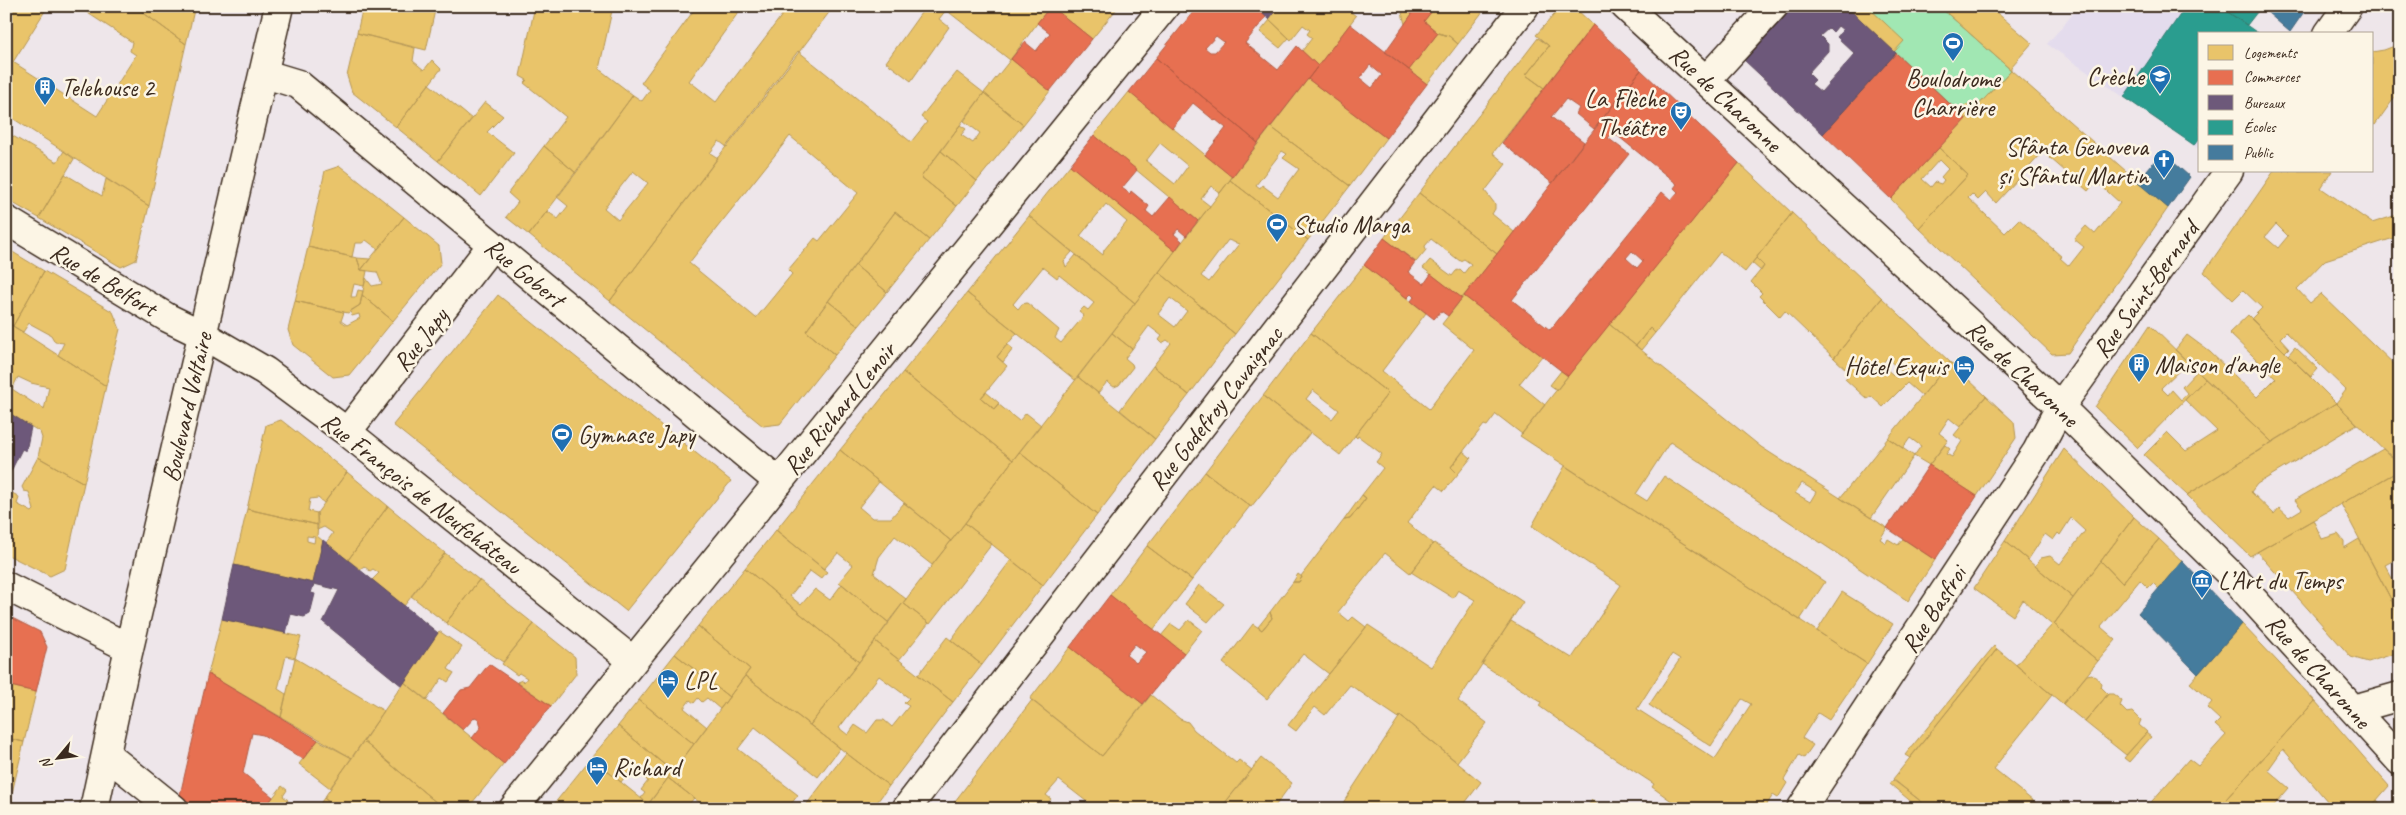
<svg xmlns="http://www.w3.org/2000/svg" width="2406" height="815" font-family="Caveat,sans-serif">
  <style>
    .built { fill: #e4dced }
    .green { fill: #a1e7b3; stroke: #6e8868 }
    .homes { fill: #e9c46a; stroke: #b59653; fill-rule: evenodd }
    .shops { fill: #e76f51; stroke: #b35a42; fill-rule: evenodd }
    .offices { fill: #6d597a; stroke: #5e4b5e; fill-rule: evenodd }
    .schools { fill: #2a9d8f; stroke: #2f7a6d }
    .public { fill: #457b9d; stroke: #426377 }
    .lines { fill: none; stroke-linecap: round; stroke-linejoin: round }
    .minor-casing { stroke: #3b2a1e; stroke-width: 31 }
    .major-casing { stroke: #3b2a1e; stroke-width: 31 }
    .minor { stroke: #fcf5e5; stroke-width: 28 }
    .major { stroke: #fcf5e5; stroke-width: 28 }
    .labels { text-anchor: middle; stroke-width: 5; stroke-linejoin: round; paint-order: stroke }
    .poi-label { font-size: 25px; fill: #3b2a1e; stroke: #fcf5e5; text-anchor: start }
    .street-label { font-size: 25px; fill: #3b2a1e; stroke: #fcf5e5 }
  </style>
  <rect width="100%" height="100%" fill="#eee6ea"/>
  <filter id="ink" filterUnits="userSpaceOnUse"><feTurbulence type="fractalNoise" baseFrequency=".02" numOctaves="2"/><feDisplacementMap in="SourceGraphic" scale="10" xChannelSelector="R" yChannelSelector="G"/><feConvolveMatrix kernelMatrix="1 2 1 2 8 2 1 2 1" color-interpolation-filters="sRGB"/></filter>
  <g filter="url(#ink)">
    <path class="built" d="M2080 6H2218L2259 34H2200V150L2047 44Z"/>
    <path class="green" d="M1846 6H1939L2011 70 1966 119Z"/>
    <path class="homes" d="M6 6H48L13 62 97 116 136 55 130 51 132 42 77 6H134L186 44 149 206 6 114Z
      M134 6H195L186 44Z
      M363 6H436L426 50 357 33Z
      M535 6H613L599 69 633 95 576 173 544 146 566 117 524 83 527 80 520 76Z
      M697 6H743L689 81 716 102 789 6H834L727 147 719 141 710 153 718 158 610 301 529 235 547 211 558 219 568 206 557 197 633 95 642 101 650 90 641 83ZM633 171 648 183 618 220 604 208Z
      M926 6H941L946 10 939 19 949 27 911 81 886 62Z
      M941 6H1050L1010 60Z
      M1051 6H1119L1092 39Z
      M1279 6H1343L1356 16 1318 66 1302 51 1312 38 1307 34 1310 30 1303 25 1291 40 1269 19Z
      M1436 6H1487L1458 44 1449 36 1438 33 1424 21Z
      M1562 6H1573L1593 25 1544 88 1526 75 1549 46 1536 35Z
      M1846 6H1867L1904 41 1894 52Z
      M1939 6H1989L2032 43 2011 67V70Z
      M1405 9 1412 14 1405 24 1402 13Z
      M1270 20 1289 38 1280 48 1260 32Z
      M357 33 415 48 413 61 424 70 432 60 441 69 396 127 352 92 347 76Z
      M1438 33 1449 36 1458 44 1427 84 1409 70Z
      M1538 38 1549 46 1526 75 1544 88 1493 153 1506 164 1485 191 1495 204V209L1492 214 1514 232 1497 254 1419 193Z
      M2400 44V101L2395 97 2375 125 2372 123V52L2384 50Z
      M798 51 911 142 927 122 921 117 957 72 984 93 921 177 957 206 929 240 895 212 806 331 835 355 780 424 763 426 610 301ZM790 136 858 193 819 241 815 238 788 270 792 274 756 318 689 263Z
      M1011 59 1050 91 1023 125 984 93Z
      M2011 70 2168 208 2068 353 2052 354 1919 228 1968 175 1939 148ZM2043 152 2088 191 2096 181 2120 203 2095 234 2086 226 2074 239 2084 247 2069 266 2060 258 2062 257 2019 219 2005 233 1968 198 1972 194 1978 200 1986 192 1996 203Z
      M1308 79 1386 138 1350 186 1271 127Z
      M429 84 472 119 438 161 396 127Z
      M1129 92 1232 177 1220 193 1211 186 1201 199 1210 206 1198 221 1094 135ZM1160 143 1188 166 1175 184 1146 161Z
      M984 93 1023 125 977 181 941 151 960 125 966 129 961 135 973 143 980 133 964 121Z
      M485 102 503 116 487 132 514 153 481 196 438 161Z
      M1967 104 1974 110 1966 119 1959 112Z
      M1271 127 1350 186 1308 240 1230 180ZM1282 151 1287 154 1283 158 1299 169 1278 197 1262 185 1260 188 1256 185Z
      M6 132 57 162 64 151 74 159 39 218 6 199Z
      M544 146 576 173 529 235 506 217 518 202 508 193Z
      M1939 148 1968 175 1919 228 1891 199ZM1939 160 1948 169 1941 177 1944 180 1941 184 1935 182 1931 187 1922 179Z
      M941 151 977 181 957 206 921 177Z
      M1739 163 1792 213 1745 272 1720 252 1655 333 1650 328 1636 346 1609 324Z
      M1070 165 1175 251 1135 303 1029 216ZM1106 204 1127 222 1104 250 1103 255 1080 236Z
      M340 166 404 217 378 249 366 240 362 243H355L352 257 308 247 325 171Z
      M2274 171H2332L2321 188 2372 223 2400 214V236L2325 260 2297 289 2310 303 2321 294 2400 370V465L2336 403 2346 390 2286 332 2280 338 2289 348 2285 352 2251 319 2262 308 2243 290 2233 300 2204 272ZM2276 224 2288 236 2278 248 2265 237Z
      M65 174 102 196 106 179 149 206 136 260 121 267 39 218Z
      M1230 180 1308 240 1235 334 1159 272ZM1228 240 1239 244 1209 282 1201 276Z
      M1419 193 1497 254 1462 298 1423 268 1430 260 1452 276 1456 271 1460 269 1464 273 1471 264 1464 259 1460 261 1431 239 1425 246 1426 250 1416 262 1384 238Z
      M895 212 929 240 887 292 855 265Z
      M1792 213 1882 298 1834 358 1785 311 1780 317 1759 296 1762 293 1751 282 1764 266 1756 258Z
      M1029 216 1072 252 1064 261 1066 267 1076 255 1135 303 1075 380 967 293ZM1043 267 1057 278 1059 275 1094 303 1088 310 1084 307 1079 312 1084 316 1061 343 1055 338 1059 330 1027 303 1022 304 1018 309 1013 304Z
      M404 217 439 246 441 263 393 321 362 295 366 278 372 286 382 284 377 272 361 270Z
      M308 247 357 258 361 270 367 271 364 286 354 284 351 297H356L358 290 363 291 360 305 348 313 295 301Z
      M6 248 44 271 13 326 6 322Z
      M357 258 370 259 361 270Z
      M1756 258 1764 266 1761 271 1752 263Z
      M855 265 887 292 859 326 828 301Z
      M1364 265 1426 313 1382 371 1429 409 1474 350 1442 324 1464 296 1542 356 1519 384 1545 405 1522 434 1496 414 1487 426 1484 425 1451 467 1458 474 1444 491 1436 485 1407 523 1433 544 1410 573 1385 553 1338 612 1349 621 1353 617 1366 627 1329 674 1303 654 1267 699 1223 663 1253 624 1262 630 1272 618 1270 612 1293 582H1299L1302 577 1301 576 1344 520 1350 519 1366 498 1362 495 1383 468 1376 462 1382 454 1358 436 1357 438 1355 436 1388 393 1311 333Z
      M44 271 113 312 120 329 106 386 58 355 64 343 55 342 51 335 29 323 23 332 13 326Z
      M1159 272 1235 334 1189 395 1153 366 1171 343 1167 340 1162 343 1159 340 1162 336 1149 326 1132 349 1112 333ZM1170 298 1187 311 1175 327 1158 314Z
      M967 293 1017 333 997 357 1007 366 981 398 994 409 998 404 1019 421 1026 413 1041 425 1013 460 903 372Z
      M362 295 393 321 349 375 333 377 293 345 288 330 295 301 344 312 341 321 347 325 360 318 359 314 352 316 350 311 360 305Z
      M498 295 731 481 626 611 393 425Z
      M1882 298 1950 362 1922 396 1907 383 1883 407 1871 396 1867 399 1845 379 1850 373 1834 358ZM1887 358 1902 372 1897 378 1881 365Z
      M828 301 859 326 835 355 806 331Z
      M2248 315 2336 403 2272 442 2175 350 2187 335 2210 352 2257 397 2276 378 2229 333Z
      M8 323 106 386 84 483 38 457 42 438 40 432 6 411V327ZM18 377 31 383 49 387 44 410 39 404 38 406 12 389Z
      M1609 324 1761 447 1887 528 1880 539 1886 543 1888 539 1898 545 1903 539 1935 560 1908 601 1670 442 1636 494 1647 501 1664 476 1825 582 1800 620 1520 436ZM1802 483 1816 492 1810 502 1795 493Z
      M2150 325 2188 362 2161 388 2168 395 2172 390 2181 400 2187 393 2182 387 2197 371 2205 379 2138 448 2095 407Z
      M1650 328 1655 333 1641 350 1636 346Z
      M1112 333 1132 349 1125 358 1132 364 1133 367 1119 385 1114 387 1107 382 1098 393 1078 377Z
      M1311 333 1388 393 1340 455 1263 396ZM1313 390 1339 410 1332 419 1306 399Z
      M1007 344 1013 349 1003 362 997 357Z
      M2295 347 2318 369 2311 377 2288 355Z
      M1950 362 1986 396 1960 427 1949 418 1939 433 1948 440 1929 465 1914 456 1921 446 1910 438 1903 448 1888 438Z
      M1153 366 1189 395 1155 439 1120 410Z
      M1561 371 1568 376 1557 390 1550 385Z
      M903 372 1013 460 951 541 840 450Z
      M1078 377 1155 439 1097 515 1019 452Z
      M2205 379 2272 442 2187 495 2144 455 2167 432 2186 451 2217 431 2185 400Z
      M986 392 999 403 994 409 981 398Z
      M1263 396 1310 433 1251 507 1205 472Z
      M1986 396 2014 422 2016 438 1977 496 1929 465 1945 445 1950 449 1946 454 1952 457 1962 441 1954 435Z
      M2336 403 2357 424 2257 484 2251 492 2274 514 2279 508 2289 517 2302 509 2295 500 2383 449 2400 465V470L2250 556 2187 495Z
      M281 420 347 472 324 503 318 498 310 499 308 511 317 513 318 525 247 509 266 425Z
      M1888 438 1914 456 1871 518 1840 498Z
      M2064 449 2134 517 2073 598 2035 566 2041 558 2050 556 2060 564 2085 531 2071 518 2060 535 2058 533 2053 540 2045 534 2028 560 2005 541Z
      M840 450 879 482 859 507 872 518H891L904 503 951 541 932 565 895 536 879 557 874 574 906 599 888 622 839 582 853 565 838 553 824 569 776 530Z
      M1463 451 1471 458 1458 474 1451 467Z
      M1019 452 1097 515 1043 585 965 523Z
      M38 457 84 483 65 569 50 576 6 554V490L18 496 19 498 17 504 32 512 34 510 29 492 24 491 22 487Z
      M1565 466 1867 664 1829 720 1818 713 1802 738 1813 745 1804 758 1799 755 1784 780 1787 783 1778 798 1773 795 1764 809H1674L1677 805 1652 787 1654 784 1588 741 1539 706 1541 702 1482 664 1511 621 1572 658 1621 585 1532 526ZM1672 654 1680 659 1649 705 1711 746 1742 699 1751 704 1715 759 1637 709Z
      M2400 470V477L2396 479 2400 485V557L2385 565 2400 593V626L2393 603 2341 504Z
      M347 472 388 506 348 560 326 543 333 533 324 527 317 530V513Z
      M1205 472 1250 506 1192 580 1147 546Z
      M1362 495 1366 498 1350 519 1344 520Z
      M388 506 445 553 404 606 372 580 379 573 373 569 370 571 364 566 360 569 348 560Z
      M247 509 318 525 317 536 323 541 313 583 234 565ZM307 536 315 537 314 543 307 541Z
      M2134 517 2159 539 2122 583 2101 561Z
      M2313 520 2322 539 2338 534 2344 541V548L2359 539 2393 603 2400 626V652L2368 662 2351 657 2257 552Z
      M965 523 992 544 930 624 903 603Z
      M776 530 827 572 821 579 810 571 790 596 801 605 815 589 830 600 842 584 889 623 859 662 745 568Z
      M2159 539 2182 561 2159 589 2153 583 2148 588 2140 580 2101 627 2116 640 2098 661 2054 624 2101 561 2122 583Z
      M2005 541 2073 598 2054 624 2098 661 2063 704 2016 665 2052 625 2023 600 2013 616 1974 588Z
      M1434 543 1523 602 1458 701 1487 723 1457 762 1400 716 1399 718 1350 685 1325 715 1315 707 1296 731 1288 725 1368 625 1431 667 1475 600 1458 590 1453 598 1411 572Z
      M1147 546 1192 580 1153 630 1110 595Z
      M445 553 479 580 446 623 411 596Z
      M1011 560 1043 585 982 665 951 640Z
      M745 568 859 662 810 725 745 676 750 669 698 626Z
      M1298 574 1302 577 1299 582H1293Z
      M479 580 534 624 503 662 446 623Z
      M1199 585 1224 604 1208 622 1185 604Z
      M1842 592 1893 624 1867 664 1817 631Z
      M903 603 929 623 899 660 875 641Z
      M1270 612 1272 618 1262 630 1258 627Z
      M222 619 301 637 295 658 286 656 278 689 286 694 281 717 208 674Z
      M1189 620 1202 630 1184 653 1161 636 1171 624 1180 630Z
      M534 624 575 657 576 674 551 706 517 682 522 680 524 682 527 678 519 673 517 675 502 664Z
      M2242 624 2315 701 2217 809H2145L2189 759 2198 766 2226 735 2215 725 2220 720 2207 708 2212 702 2190 683Z
      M698 626 750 669 729 697 675 654Z
      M439 631 462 647 448 669 454 673 448 682 442 678 427 700 404 682Z
      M947 637 982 665 953 702 918 675Z
      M875 641 953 702 889 786 810 725ZM879 676 909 698 904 703 909 706 892 727 884 720H877L867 733 855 725 848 735 839 728Z
      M1994 646 1997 649 1915 752 1910 758 1905 755Z
      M1070 647 1143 704 1102 756 1030 699Z
      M1997 649 2052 695 1993 769 2043 809H1930L1893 779Z
      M675 654 729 697 720 709 707 698 702 702 698 698 694 703 690 700 684 708 707 727 694 744 639 700Z
      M295 658 384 711 352 758 281 717Z
      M2092 674 2102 683 2101 687 2108 694 2085 722 2063 704 2087 675Z
      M745 676 840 748 818 777 755 727 738 749 798 795 787 809H708L668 778Z
      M404 682 504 764 467 809H444L363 741Z
      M6 685 36 692 24 742 6 738Z
      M2108 694H2113L2122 701 2120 706 2127 713 2133 712 2141 720 2139 725 2147 732 2126 755 2085 722Z
      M1151 695 1180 719 1188 722 1194 730 1236 763 1239 760 1252 770 1220 809H1090L1088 807 1091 805 1059 780 1046 795 1051 799 1043 809H949L1032 700 1102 756Z
      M639 700 694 744 673 772 618 726Z
      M2315 701 2389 786 2369 809H2334L2283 749 2268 770 2289 788 2271 809H2217Z
      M1400 716 1481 782 1462 807 1464 809H1339Z
      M618 726 673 772 648 804 641 798 645 793 641 790 648 781 632 768 621 782 591 758Z
      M2146 733 2151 737 2129 762 2124 758Z
      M6 738 24 742 12 793 6 791Z
      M318 740 352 758 330 788 299 764Z
      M363 741 444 809H337L324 798Z
      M846 753 889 786 872 809H803Z
      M591 758 648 804 645 809H550Z
      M1261 758 1292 783 1273 809H1220Z
      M668 778 694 798 685 809H645Z
      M1893 780 1917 798 1930 809H1920L1890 784Z
      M282 786 287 790 283 796 288 800 283 807 285 809H264Z
      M6 791 12 793 9 809H6Z
      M324 798 337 809H316Z
      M1592 800 1604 809H1586Z
      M2377 800 2385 809H2369Z"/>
    <path class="shops" d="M1051 6 1092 39 1050 91 1011 59 1025 42 1036 51 1050 33 1037 23Z
      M1198 6H1254L1266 17 1245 43 1278 70 1297 46 1318 66 1258 143 1156 58ZM1216 36 1224 42 1215 52H1210L1205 48Z
      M1401 6H1436L1424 21 1438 33 1409 70 1385 52 1412 14Z
      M1350 24 1427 84 1386 138 1308 79ZM1370 65 1382 75 1372 88 1360 78Z
      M1593 25 1641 70 1594 129 1576 114 1579 108 1566 99 1551 117 1584 142 1552 183 1502 143Z
      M1896 53 1966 119 1891 199 1823 134Z
      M1156 58 1258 143 1232 177 1205 155 1226 128 1216 120 1215 121 1193 103 1172 128 1129 92Z
      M1641 70 1739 163 1568 376 1464 296ZM1613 132 1677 184 1674 188 1678 192 1671 200 1662 192 1550 330 1512 300 1629 154 1608 138ZM1632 251 1643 261 1637 268 1626 258Z
      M1094 135 1137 170 1122 188 1130 194 1131 191 1149 206 1146 211 1153 217 1170 197 1198 221 1186 236 1178 229 1174 234 1182 241 1175 251 1070 165Z
      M1384 238 1415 262 1408 272 1424 284 1431 274 1462 298 1448 316 1441 311 1434 319 1411 301 1414 297 1411 294 1407 298 1364 265Z
      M1929 465 1977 496 1935 560 1887 528Z
      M1110 595 1184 653 1143 704 1070 647ZM1135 644 1146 652 1136 663 1126 655Z
      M6 615 40 632 47 647 36 692 6 685Z
      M489 664 551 706 504 764 472 738 481 727 479 719 475 717 463 730 443 713 461 690 470 688Z
      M208 674 318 740 303 759 263 735 252 733 243 773 273 797 264 809H198L180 795Z"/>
    <path class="offices" d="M1254 6H1279L1269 19Z
      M1795 6H1846L1896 53 1823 134 1744 60ZM1838 26 1843 30 1837 37 1855 54 1821 92 1811 84 1815 80 1808 73 1828 51V44L1820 36 1829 28 1833 32Z
      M6 411 31 427 26 451 22 449 6 481Z
      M323 540 438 633 402 686 323 622 339 590 314 584 311 593 315 594 310 614 304 617 291 614 286 633 222 619 234 565 313 583Z"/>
    <path class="schools" d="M2186 6H2219L2259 34H2200V138L2194 145 2124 97Z
      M2219 6H2260L2261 7 2247 25Z"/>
    <path class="public" d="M2260 6H2308L2290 32Z
      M2162 152 2190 177 2168 208 2137 182Z
      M2182 561 2242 624 2198 674 2138 613Z"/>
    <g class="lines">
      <g class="minor-casing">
        <path id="minor" d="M1625 6 2060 407 2229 573 2400 761
          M2328 34 2348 6
          M265 74 298 84 779 482
          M1706 80 1774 6
          M6 220 168 318 203 335 265 371 347 432 633 661
          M347 432 492 245
          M6 586 129 648
          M2354 709 2400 696
          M107 755 174 809
          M513 809 1165 6
          M906 809 1525 6
          M1801 809 2037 451 2060 407 2229 171"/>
      </g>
      <g class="major-casing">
        <path id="major" d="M94 809 124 670 279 6"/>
      </g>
      <use href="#minor" class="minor"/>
      <use href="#major" class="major"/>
    </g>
  </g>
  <defs>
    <g id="stadium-pin" transform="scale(1.125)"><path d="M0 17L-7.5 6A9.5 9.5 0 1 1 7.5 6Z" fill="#1f6fb2" stroke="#fcf5e5"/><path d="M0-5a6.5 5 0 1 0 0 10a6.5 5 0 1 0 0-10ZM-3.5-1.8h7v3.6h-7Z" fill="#fff"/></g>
    <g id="school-pin" transform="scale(1.125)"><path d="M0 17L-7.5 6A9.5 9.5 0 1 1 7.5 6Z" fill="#1f6fb2" stroke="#fcf5e5"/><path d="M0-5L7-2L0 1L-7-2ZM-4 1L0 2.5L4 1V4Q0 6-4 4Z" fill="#fff"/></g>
    <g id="building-pin" transform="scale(1.125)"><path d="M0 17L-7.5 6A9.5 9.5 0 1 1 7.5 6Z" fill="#1f6fb2" stroke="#fcf5e5"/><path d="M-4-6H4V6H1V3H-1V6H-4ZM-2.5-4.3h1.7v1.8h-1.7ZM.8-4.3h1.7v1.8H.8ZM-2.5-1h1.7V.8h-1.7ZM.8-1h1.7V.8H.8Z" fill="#fff"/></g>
    <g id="theatre-pin" transform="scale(1.125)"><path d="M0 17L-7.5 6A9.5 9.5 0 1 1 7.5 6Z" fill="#1f6fb2" stroke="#fcf5e5"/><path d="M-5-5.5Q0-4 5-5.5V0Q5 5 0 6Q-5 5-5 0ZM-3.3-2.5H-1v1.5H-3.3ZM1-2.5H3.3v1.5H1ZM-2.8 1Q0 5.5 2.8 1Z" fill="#fff"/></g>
    <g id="church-pin" transform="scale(1.125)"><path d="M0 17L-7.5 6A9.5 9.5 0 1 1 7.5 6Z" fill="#1f6fb2" stroke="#fcf5e5"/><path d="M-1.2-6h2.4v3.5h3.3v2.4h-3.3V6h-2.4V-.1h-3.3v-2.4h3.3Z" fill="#fff"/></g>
    <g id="hotel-pin" transform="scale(1.125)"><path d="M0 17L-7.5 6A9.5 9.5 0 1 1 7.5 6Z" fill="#1f6fb2" stroke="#fcf5e5"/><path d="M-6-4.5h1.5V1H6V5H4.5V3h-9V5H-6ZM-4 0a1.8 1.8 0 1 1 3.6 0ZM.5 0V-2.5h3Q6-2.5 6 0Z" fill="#fff"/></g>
    <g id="museum-pin" transform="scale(1.125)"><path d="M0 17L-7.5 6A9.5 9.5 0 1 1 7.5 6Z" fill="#1f6fb2" stroke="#fcf5e5"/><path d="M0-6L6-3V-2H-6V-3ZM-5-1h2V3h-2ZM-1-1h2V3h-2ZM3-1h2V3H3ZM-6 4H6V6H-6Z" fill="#fff"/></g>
  </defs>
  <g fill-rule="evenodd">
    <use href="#stadium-pin" x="1953" y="43"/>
    <use href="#school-pin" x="2160" y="76"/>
    <use href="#building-pin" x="45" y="87"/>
    <use href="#theatre-pin" x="1681" y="112"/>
    <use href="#church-pin" x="2164" y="160"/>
    <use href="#stadium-pin" x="1277" y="224"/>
    <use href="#building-pin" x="2139" y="364"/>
    <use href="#hotel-pin" x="1964" y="366"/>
    <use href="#stadium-pin" x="562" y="434"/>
    <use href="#museum-pin" x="2202" y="580"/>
    <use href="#hotel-pin" x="668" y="680"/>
    <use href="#hotel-pin" x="597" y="767"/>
  </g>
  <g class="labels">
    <g class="poi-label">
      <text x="2144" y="85" text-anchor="end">Crèche</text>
      <text x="1953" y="87" text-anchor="middle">Boulodrome<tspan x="1953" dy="29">Charrière</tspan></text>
      <text x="61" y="96">Telehouse 2</text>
      <text x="1665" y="107" text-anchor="end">La Flèche<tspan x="1665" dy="29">Théâtre</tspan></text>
      <text x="2148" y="155" text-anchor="end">Sfânta Genoveva<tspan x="2148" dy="29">și Sfântul Martin</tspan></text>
      <text x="1293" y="233">Studio Marga</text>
      <text x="2155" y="373">Maison d'angle</text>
      <text x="1948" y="375" text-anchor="end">Hôtel Exquis</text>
      <text x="578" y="443">Gymnase Japy</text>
      <text x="2218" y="589">L’Art du Temps</text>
      <text x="684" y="689">LPL</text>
      <text x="613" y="776">Richard</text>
    </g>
    <g class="street-label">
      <text transform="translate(1726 98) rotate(43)" y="9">Rue de Charonne</text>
      <text transform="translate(525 272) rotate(39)" y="9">Rue Gobert</text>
      <text transform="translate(104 279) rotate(31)" y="9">Rue de Belfort</text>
      <text transform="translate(2145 289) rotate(-54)" y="9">Rue Saint-Bernard</text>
      <text transform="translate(420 339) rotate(-52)" y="9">Rue Japy</text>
      <text transform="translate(2023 373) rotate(43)" y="9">Rue de Charonne</text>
      <text transform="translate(186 407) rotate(-77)" y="9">Boulevard Voltaire</text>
      <text transform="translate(839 408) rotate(-51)" y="9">Rue Richard Lenoir</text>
      <text transform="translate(1215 408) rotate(-52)" y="9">Rue Godefroy Cavaignac</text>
      <text transform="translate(422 493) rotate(38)" y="9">Rue François de Neufchâteau</text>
      <text transform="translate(1933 609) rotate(-57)" y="9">Rue Basfroi</text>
      <text transform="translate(2319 671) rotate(48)" y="9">Rue de Charonne</text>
    </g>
  </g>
  <rect width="2406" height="815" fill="none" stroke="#fcf5e5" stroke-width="25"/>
  <rect x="12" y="12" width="2381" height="790" fill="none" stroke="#3b2a1e" stroke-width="2" filter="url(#ink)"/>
  <rect x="2198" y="32" width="175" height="140" fill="#fcf5e5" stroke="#afa495"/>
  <rect x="2208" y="45" width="25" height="15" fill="#e9c46a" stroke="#afa495"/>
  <text x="2244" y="58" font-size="15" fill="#3b2a1e">Logements</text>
  <rect x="2208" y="70" width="25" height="15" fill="#e76f51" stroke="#afa495"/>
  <text x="2244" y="82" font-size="15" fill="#3b2a1e">Commerces</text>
  <rect x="2208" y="95" width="25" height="15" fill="#6d597a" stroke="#afa495"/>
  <text x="2244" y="108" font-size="15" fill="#3b2a1e">Bureaux</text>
  <rect x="2208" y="120" width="25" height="15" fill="#2a9d8f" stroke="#afa495"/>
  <text x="2244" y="132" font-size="15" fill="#3b2a1e">Écoles</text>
  <rect x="2208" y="145" width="25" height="15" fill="#457b9d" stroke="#afa495"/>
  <text x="2244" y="158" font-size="15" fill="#3b2a1e">Public</text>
  <g transform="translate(58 758) rotate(241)" stroke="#fcf5e5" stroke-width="4" paint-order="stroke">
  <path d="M0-4L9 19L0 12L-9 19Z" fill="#3b2a1e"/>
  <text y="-8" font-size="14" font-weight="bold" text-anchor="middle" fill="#3b2a1e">N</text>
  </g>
</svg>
